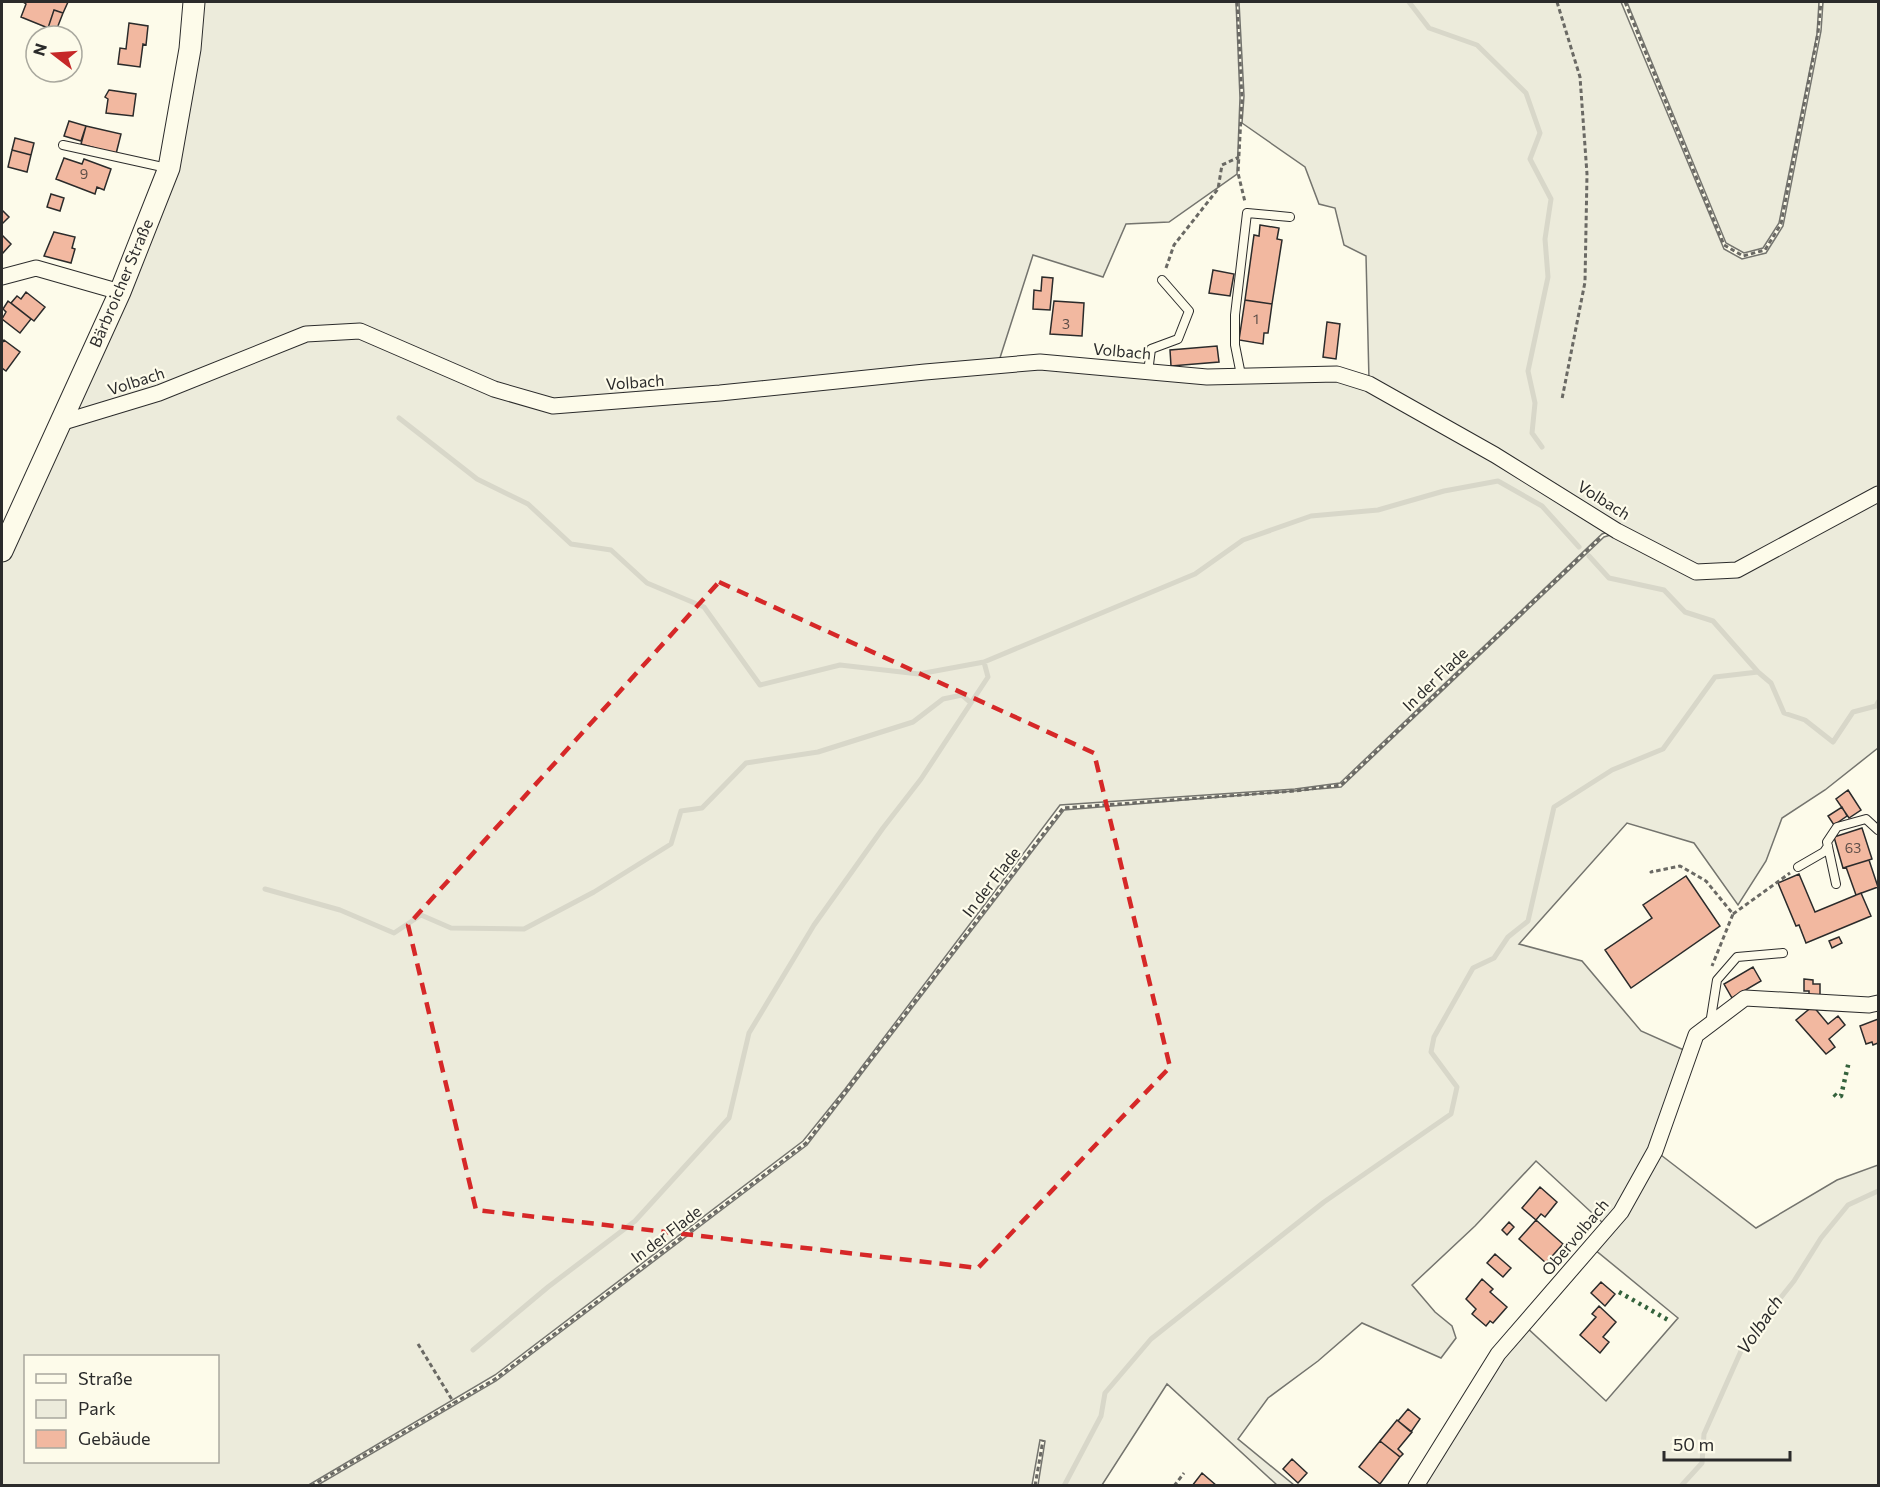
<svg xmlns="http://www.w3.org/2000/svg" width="1880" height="1487" font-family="Commissioner,sans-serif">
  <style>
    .green { fill: #ecebdb; stroke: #74746e; stroke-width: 1.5; fill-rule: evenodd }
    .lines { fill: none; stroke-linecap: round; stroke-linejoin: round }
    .stream { stroke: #d8d7c9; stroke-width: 5 }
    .building { fill: #f2b8a0; stroke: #2b2b2b; stroke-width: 1.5 }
    .lane-casing { stroke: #2b2b2b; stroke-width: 10 }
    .street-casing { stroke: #2b2b2b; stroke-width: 17 }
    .secondary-casing { stroke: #2b2b2b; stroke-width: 23 }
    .path { stroke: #6a6964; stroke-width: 3; stroke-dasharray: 4.5 3; stroke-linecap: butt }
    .lane { stroke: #fdfbea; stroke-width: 8 }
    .street { stroke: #fdfbea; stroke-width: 15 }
    .secondary { stroke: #fdfbea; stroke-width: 21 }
    .hedge { stroke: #34623c; stroke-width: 4.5; stroke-dasharray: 3 4.5; stroke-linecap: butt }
    .marked { fill: none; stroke: #d62828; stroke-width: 4.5; stroke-dasharray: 12 8; stroke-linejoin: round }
    .labels { text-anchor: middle; stroke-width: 4.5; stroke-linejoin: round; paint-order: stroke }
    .number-label { font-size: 14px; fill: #5d4e48 }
    .street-label { font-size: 16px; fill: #2b2b2b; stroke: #fdfbea }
    .water-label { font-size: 18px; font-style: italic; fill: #2b2b2b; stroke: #fdfbea }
  </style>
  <rect width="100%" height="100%" fill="#fdfbea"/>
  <path class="green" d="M199 2H1236L1240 98 1237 174 1169 222 1126 224 1103 277 1033 255 998 364 553 402 495 386 393 340 305 331 64 423 173 169Z
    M1239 2H1621L1724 249 1742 259 1766 253 1783 226 1821 31 1823 2H1878V491L1736 568 1697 569 1369 380 1366 256 1344 245 1335 208 1319 204 1305 167 1242 123 1244 96Z
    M1627 2H1819L1817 34 1779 223 1763 248 1744 253 1726 243Z
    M360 335 555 410 1038 367 1338 378 1367 389 1613 530 1602 534 1340 783 1295 789 1060 805 845 1089 803 1141 495 1375 307 1486 2 1485V558L62 430 310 339ZM26 1356H218V1462H26Z
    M1878 498V748L1825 790 1782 818 1766 861 1738 905 1694 843 1627 823 1519 944 1582 961 1641 1031 1686 1051 1652 1148 1630 1189 1604 1224 1536 1161 1475 1226 1412 1285 1435 1312 1452 1326 1456 1338 1441 1358 1362 1323 1318 1361 1268 1398 1238 1439 1294 1485H1277L1167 1384 1102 1485H1038L1045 1441 1040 1440 1032 1485 316 1486 496 1381 807 1145 1064 810 1341 787 1604 537 1617 533 1696 575 1738 574Z
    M1657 1152 1756 1228 1837 1180 1878 1165V1485L1420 1486 1525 1326 1606 1401 1678 1318 1594 1249Z"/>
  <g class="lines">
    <path class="stream" d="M1409 2 1429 28 1477 45 1526 93 1540 133 1530 159 1551 199 1545 239 1548 277 1528 371 1535 403 1532 433 1542 447
      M399 418 477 479 528 504 571 544 611 550 647 583 704 607 760 685 840 665 919 674 984 662 1195 574 1243 540 1311 516 1378 510 1444 491 1498 481 1542 506 1579 547
      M1589 556 1609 578 1664 590 1685 612 1713 621 1758 672 1771 683 1784 713 1805 720 1833 742 1853 712 1876 706 1878 702
      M265 889 340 910 394 933 421 915 451 928 524 929 594 892 671 844 681 811 702 808 746 763 818 752 913 722 943 699 962 695 970 702
      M473 1350 548 1287 635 1221 729 1118 749 1033 814 925 883 828 921 779 988 677 984 662
      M1064 1486 1101 1416 1105 1393 1151 1339 1324 1202 1451 1114 1457 1087 1431 1052 1434 1037 1473 968 1494 958 1508 937 1528 921 1554 807 1612 770 1663 749 1715 677 1758 672
      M1681 1486 1702 1463 1704 1434 1745 1342 1794 1281 1821 1238 1848 1205 1878 1191"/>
  </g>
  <path class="building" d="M23 2H68L63 13 54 10 48 28 21 17 26 4Z
    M54 10 63 13 56 31 48 28Z
    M129 23 148 26 146 45 143 44 140 67 118 64 120 48 126 49Z
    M109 90 136 94 133 116 106 113 108 99 105 97Z
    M69 121 86 126 81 141 64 136Z
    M86 126 121 134 116 154 81 144Z
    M15 138 34 143 31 155 12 150Z
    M12 150 31 155 27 172 8 167Z
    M64 158 82 164 84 159 111 169 104 190 97 187 95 194 56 179Z
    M51 194 64 198 60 211 47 207Z
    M2 210 9 217 3 223 2 222Z
    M1260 225 1279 228 1277 239 1282 240 1272 304 1245 300 1254 235 1259 236Z
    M54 232 75 237 72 248 75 249 71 263 44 256Z
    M2 235 11 244 2 254Z
    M1213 270 1234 274 1230 296 1209 293Z
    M1042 277 1053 278 1050 310 1033 309 1034 290 1041 291Z
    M26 292 45 307 34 321 11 303 17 296 21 299Z
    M1245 300 1272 304 1268 333H1264L1263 344 1239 340Z
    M8 301 31 319 20 333 2 319 6 312 3 309Z
    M1054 301 1084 303 1082 336 1050 334Z
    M1327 322 1340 324 1336 359 1323 357Z
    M4 340 20 352 6 371 2 368V343Z
    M1217 346 1219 362 1171 366 1170 350Z
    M1848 790 1861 810 1849 818 1836 799Z
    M1842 807 1847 816 1834 825 1828 816Z
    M1862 828 1872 859 1843 868 1834 837Z
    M1869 860 1878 887 1856 895 1846 867Z
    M1799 874 1815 912 1861 893 1871 916 1806 943 1799 925 1796 926 1778 883Z
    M1686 876 1720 926 1631 988 1605 950 1652 918 1643 905Z
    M1839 937 1842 943 1832 948 1829 941Z
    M1753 967 1761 981 1732 998 1724 984Z
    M1804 979 1813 980V984H1820V995H1809V991H1804Z
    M1813 1006 1828 1024 1838 1016 1845 1025 1829 1039 1835 1047 1826 1054 1796 1020Z
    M1878 1019V1043L1873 1045 1872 1042 1866 1044 1860 1026Z
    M1540 1187 1557 1202 1545 1217 1541 1214 1536 1220 1522 1208Z
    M1536 1220 1563 1244 1546 1263 1519 1239Z
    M1509 1222 1514 1227 1507 1235 1502 1230Z
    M1495 1254 1511 1268 1503 1277 1487 1263Z
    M1482 1279 1493 1289 1490 1292 1507 1307 1493 1323 1490 1321 1486 1326 1472 1314 1476 1309 1466 1299Z
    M1601 1282 1615 1294 1605 1306 1591 1293Z
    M1599 1306 1616 1322 1603 1337 1609 1342 1600 1353 1580 1335 1596 1317 1592 1314Z
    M1408 1409 1420 1419 1411 1432 1398 1421Z
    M1397 1420 1412 1432 1398 1449 1403 1454 1400 1457 1380 1441Z
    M1380 1441 1400 1457 1380 1484 1359 1467Z
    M1292 1459 1307 1473 1298 1483 1283 1469Z
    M1202 1473 1217 1486H1192Z"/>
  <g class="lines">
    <g class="lane-casing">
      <path id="lane" d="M63 145 167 168
        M1148 372 1151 349 1178 339 1189 311 1162 280
        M1241 375 1235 345V315L1247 213 1290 217
        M1798 867 1824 852 1828 846
        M1836 884 1827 842 1837 827 1866 819 1878 830
        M1710 1024 1717 980 1737 957 1783 953"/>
    </g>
    <g class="street-casing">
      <path id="street" d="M2 277 36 268 120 292
        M60 423 159 393 306 334 360 331 494 389 553 406 720 393 925 372 1040 362 1207 377 1337 374 1369 384 1495 455 1617 531 1696 572 1737 570 1878 494
        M1416 1486 1498 1354 1621 1212 1655 1151 1696 1035 1745 998 1869 1005 1878 1003"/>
    </g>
    <g class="secondary-casing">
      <path id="secondary" d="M2 551 120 292 169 168 190 49 194 2"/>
    </g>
    <path class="path" d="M1237 2 1242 98 1238 173 1245 202
      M1557 2 1580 77 1587 174 1585 282 1562 399
      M1625 2 1724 245 1743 256 1765 250 1781 224 1818 33 1821 2
      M1166 268 1174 245 1218 189 1222 165 1239 157
      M1653 871 1651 872 1680 866 1706 881 1733 914 1712 966
      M1733 914 1790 873
      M418 1344 454 1403
      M311 1486 495 1379 806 1143 1063 808 1295 791 1341 785 1601 537
      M1035 1486 1043 1440
      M1174 1486 1184 1473"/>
    <use href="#lane" class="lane"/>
    <use href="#street" class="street"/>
    <use href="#secondary" class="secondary"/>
    <path class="hedge" d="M1834 1094 1837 1097 1841 1096 1849 1061
      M1619 1292 1670 1321"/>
  </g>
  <path class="marked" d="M719 582 1094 753 1170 1067 978 1268 476 1210 408 925Z"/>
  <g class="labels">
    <g class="number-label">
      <text x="84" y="179">9</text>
      <text x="1256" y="324">1</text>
      <text x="1066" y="329">3</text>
      <text x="1853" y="853">63</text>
    </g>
    <g class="street-label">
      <text transform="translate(121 283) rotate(-67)" y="6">Bärbroicher Straße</text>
      <text transform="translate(1122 351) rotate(5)" y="6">Volbach</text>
      <text transform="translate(136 381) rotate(-18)" y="6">Volbach</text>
      <text transform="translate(635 382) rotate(-4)" y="6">Volbach</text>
      <text transform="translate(1604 500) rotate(32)" y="6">Volbach</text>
      <text transform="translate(1435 679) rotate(-44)" y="6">In der Flade</text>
      <text transform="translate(991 882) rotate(-52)" y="6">In der Flade</text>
      <text transform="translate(666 1234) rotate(-37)" y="6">In der Flade</text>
      <text transform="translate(1575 1237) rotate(-50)" y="6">Obervolbach</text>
    </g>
    <g class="water-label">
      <text transform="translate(1760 1325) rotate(-56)" y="6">Volbach</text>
    </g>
  </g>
  <rect width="1880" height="1487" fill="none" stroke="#2b2b2b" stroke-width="6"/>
  <rect x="24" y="1355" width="195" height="108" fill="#fdfbea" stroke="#a9a89e" stroke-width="1.5"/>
  <rect x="36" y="1374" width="30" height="9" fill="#fdfbea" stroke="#a9a89e" stroke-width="1.5"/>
  <text x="78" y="1385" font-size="18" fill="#2b2b2b">Straße</text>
  <rect x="36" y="1400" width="30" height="18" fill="#ecebdb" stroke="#a9a89e" stroke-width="1.5"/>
  <text x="78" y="1415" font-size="18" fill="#2b2b2b">Park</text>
  <rect x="36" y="1430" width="30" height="18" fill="#f2b8a0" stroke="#a9a89e" stroke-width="1.5"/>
  <text x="78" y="1445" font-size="18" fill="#2b2b2b">Gebäude</text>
  <g transform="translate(54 54) rotate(287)"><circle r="28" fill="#fdfbea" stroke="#a9a89e" stroke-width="1.5"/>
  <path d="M0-4.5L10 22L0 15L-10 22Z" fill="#c62828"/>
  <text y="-9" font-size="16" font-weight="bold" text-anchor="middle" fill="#2b2b2b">N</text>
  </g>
  <path d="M1664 1451v9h126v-9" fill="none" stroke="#2b2b2b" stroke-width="3"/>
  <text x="1673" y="1451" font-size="18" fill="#2b2b2b" stroke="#fdfbea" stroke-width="4.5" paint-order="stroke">50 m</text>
</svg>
